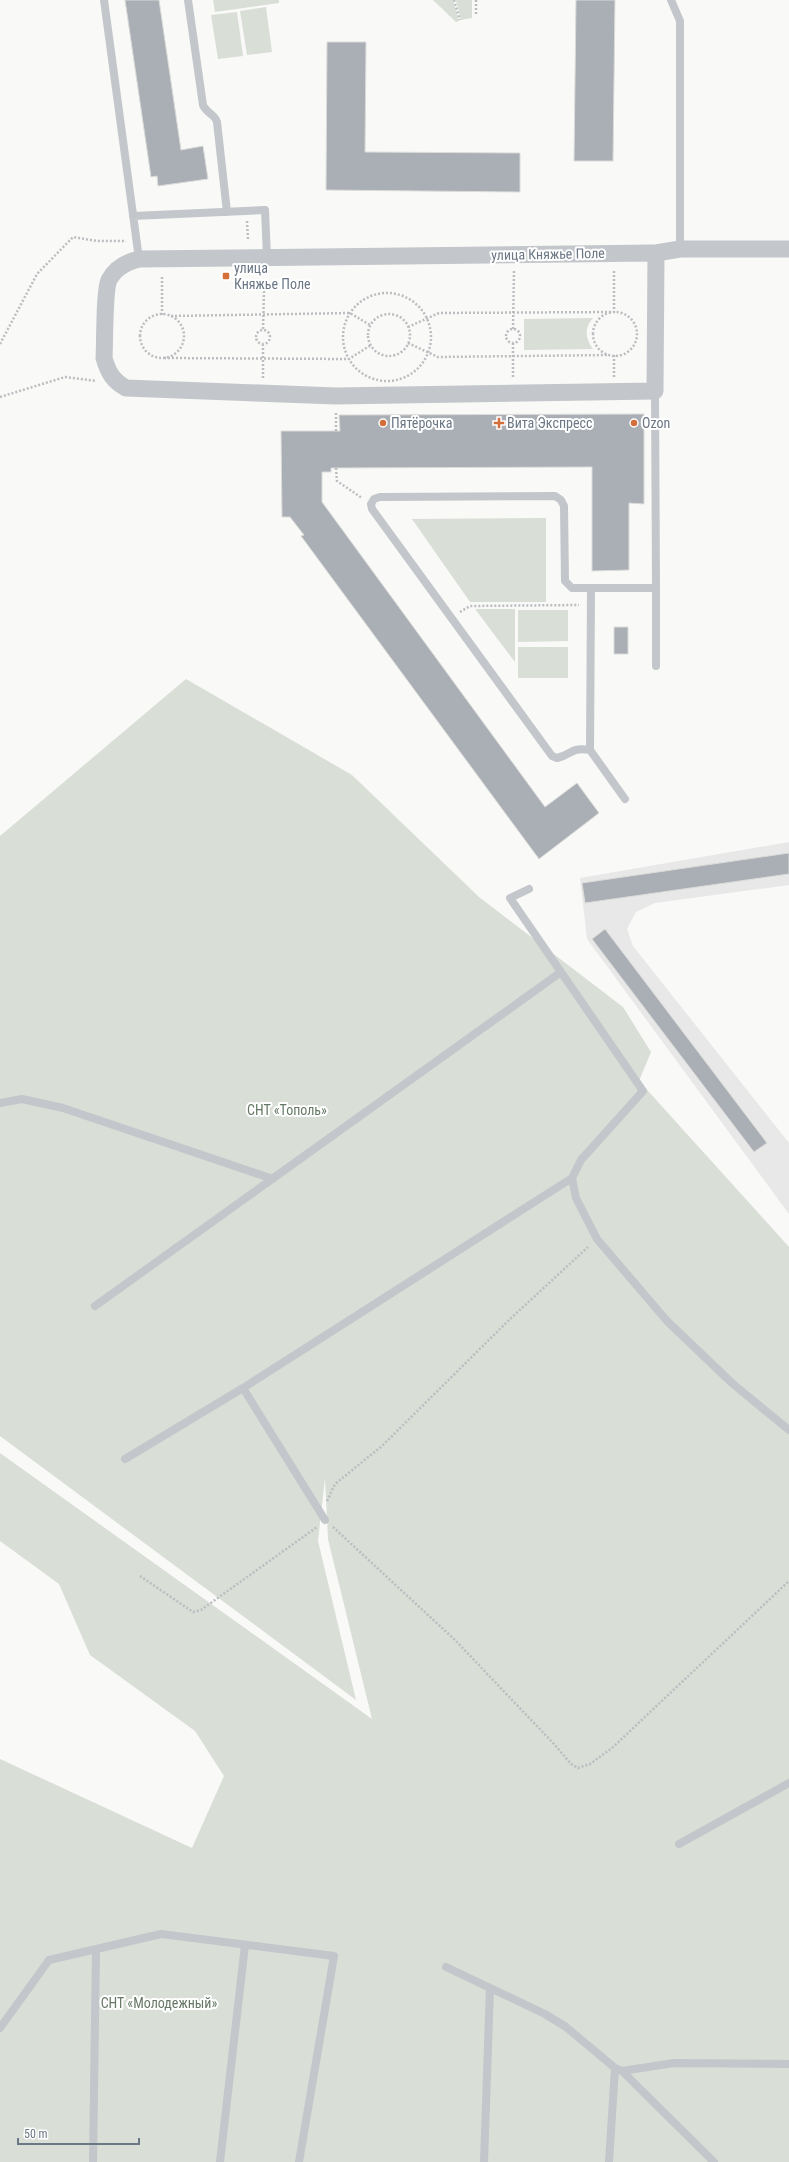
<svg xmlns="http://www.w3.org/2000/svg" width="789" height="2162" font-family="'Roboto Condensed',sans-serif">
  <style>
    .built { fill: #e7e8e7 }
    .green { fill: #d9ded7 }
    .building { fill: #a9afb5; stroke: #dbdbd9 }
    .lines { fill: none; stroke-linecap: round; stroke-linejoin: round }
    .path { stroke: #bbbdc0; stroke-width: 2.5; stroke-dasharray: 2 2; stroke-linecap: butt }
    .service { stroke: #c3c6ca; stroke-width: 8 }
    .minor { stroke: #c3c6ca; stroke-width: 17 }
    .poi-dot { fill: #d46f3c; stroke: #fff; stroke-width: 1.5 }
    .labels { text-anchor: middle; stroke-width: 4; stroke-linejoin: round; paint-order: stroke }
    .street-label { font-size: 14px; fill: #6b7785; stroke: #fff }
    .poi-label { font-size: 14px; fill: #6b7785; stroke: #fff; text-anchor: start }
    .park-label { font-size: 14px; fill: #667865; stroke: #fff }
  </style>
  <rect width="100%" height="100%" fill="#f9f9f7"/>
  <path class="built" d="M789 842V885L655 903 636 912 627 929 633 946 789 1143V1214L587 939 580 878Z"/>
  <path class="green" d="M213 0H279V3L215 12Z
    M433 0H453L459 21 456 22Z
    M456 0H472V18L461 20Z
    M266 7 272 52 247 55 240 11Z
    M237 12 243 56 218 59 211 15Z
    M593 318C584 328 585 338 593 349L524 350V319Z
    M546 518V602H470L412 519Z
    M475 609H515V662Z
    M518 610H568V641L518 642Z
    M518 647H568V678H518Z
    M186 679 352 775 479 897 623 1007 651 1052 639 1081 789 1247V2162H0V1759L192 1848 224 1776 195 1731 90 1655 59 1584 0 1541V1453L372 1719 328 1539 325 1478 318 1541 356 1700 0 1436V836Z"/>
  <path class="building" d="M125 0H159L181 150 203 146 208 179 158 186 157 176 151 177Z
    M576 0H615L613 161H574Z
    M327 42H366L365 152 520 153V192L326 190Z
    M644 414V504L629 503V570L592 571V467L331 468V472H322V502L545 807 577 783 599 813 539 859 301 536 304 535 290 517H282L281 431H340L339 415Z
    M614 627H628V654H614Z
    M789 853V874L585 903 582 883Z
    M605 929 767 1143 754 1152 592 939Z"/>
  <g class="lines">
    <path class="path" d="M454 0 460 20
      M476 0V15
      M247 221 248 239
      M261 288 264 292 263 330
      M343 337a44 44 0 1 1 88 0a44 44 0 1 1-88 0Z
      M593 334a22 22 0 1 1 44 0a22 22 0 1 1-44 0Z
      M140 336a22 22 0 1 1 44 0a22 22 0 1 1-44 0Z
      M368 335a21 21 0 1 1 42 0a21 21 0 1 1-42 0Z
      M162 315V275
      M171 316 350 313 370 325
      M408 327 439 313 614 312V269
      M513 329 514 271
      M506 336a7 7 0 1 1 14 0a7 7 0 1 1-14 0Z
      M256 337a7 7 0 1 1 14 0a7 7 0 1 1-14 0Z
      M408 343 438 357 609 355
      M513 343V378
      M0 344 37 274 73 237 97 241H126
      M164 358 349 359 371 345
      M614 377V355
      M263 378V345
      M0 397 65 377 96 381
      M336 431V412
      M336 468 337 481 362 498
      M460 612 470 606 579 605
      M327 1501 335 1484 382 1446 509 1320 588 1247
      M333 1527 455 1640 554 1744 571 1764 578 1768 590 1764 612 1748 789 1581
      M140 1576 193 1612 201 1610 317 1527"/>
    <path class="service" d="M104 0 139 259
      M188 0 203 105C206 113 215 114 217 122L227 212
      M671 0 680 21V249
      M133 216 265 210 267 257
      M656 588V666
      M590 750C570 747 573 754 557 758L552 756 372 509 371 504 374 499 380 497 555 496 561 500 564 506 565 581 572 588H591
      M625 799 590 750 591 588H656L655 391
      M529 889 510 898 643 1091 581 1160 572 1178 576 1198 597 1239 667 1321 733 1384 789 1430
      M0 1103 22 1099 63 1108 273 1179
      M95 1306 561 972
      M243 1388 325 1520
      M125 1459 243 1388 572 1178
      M679 1844 789 1783
      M446 1967 545 2014 566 2027 615 2068 622 2071 674 2063 789 2064
      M0 2028 49 1960 161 1934 334 1956 299 2162
      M622 2071 714 2162
      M93 2162 96 1949
      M220 2162 245 1945
      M484 2162 490 1988
      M609 2162 615 2068"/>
    <path class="minor" d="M656 253 655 391 336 396 126 388C113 381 108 372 104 358 105 343 104 291 109 280 115 268 127 262 139 259L652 253H656L680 249H789"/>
  </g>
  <g class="poi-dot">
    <rect x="222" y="272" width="8" height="8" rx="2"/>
    <circle cx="383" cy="423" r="4"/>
    <path d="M497 417h4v4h4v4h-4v4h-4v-4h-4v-4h4z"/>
    <circle cx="634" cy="423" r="4"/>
  </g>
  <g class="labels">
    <g class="street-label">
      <text transform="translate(548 254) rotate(-1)" y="5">улица Княжье Поле</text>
    </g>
    <g class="poi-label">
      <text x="234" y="273">улица<tspan x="234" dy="16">Княжье Поле</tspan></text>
      <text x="391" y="428">Пятёрочка</text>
      <text x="507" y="428">Вита Экспресс</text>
      <text x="642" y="428">Ozon</text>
    </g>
    <g class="park-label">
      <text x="287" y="1115">СНТ «Тополь»</text>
      <text x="159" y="2008">СНТ «Молодежный»</text>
    </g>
  </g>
  <path d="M18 2138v6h121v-6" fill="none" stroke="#6b7785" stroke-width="2"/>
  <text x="24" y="2138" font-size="12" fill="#6b7785" stroke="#ffffff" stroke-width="3" paint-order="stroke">50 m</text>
</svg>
